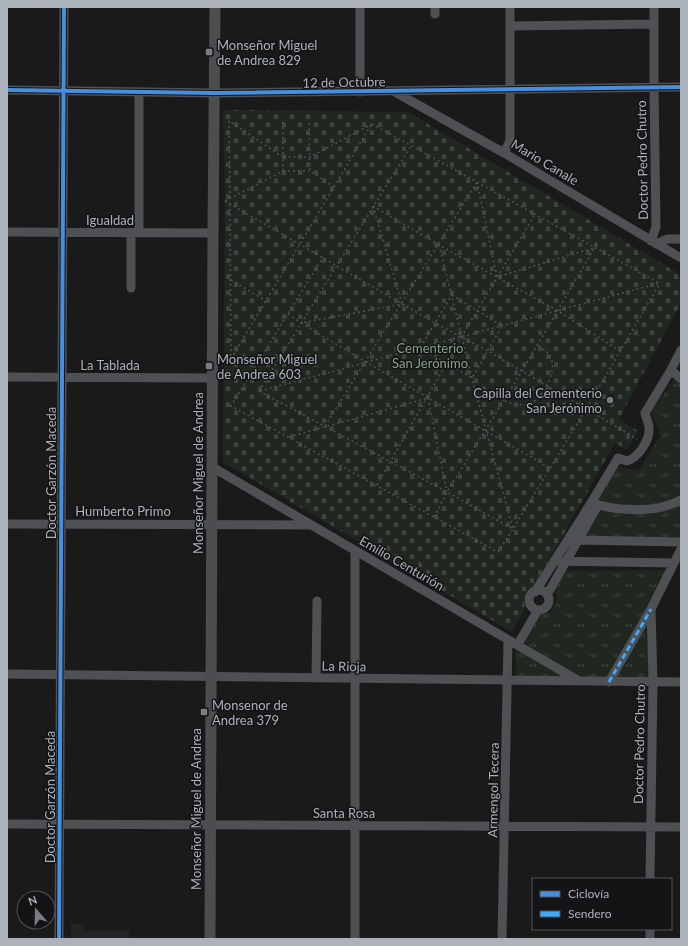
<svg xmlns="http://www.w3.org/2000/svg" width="688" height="946" font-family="Lato,sans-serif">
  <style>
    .built { fill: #242426 }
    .cemetery { fill: url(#cemetery-stones) }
    .park { fill: url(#park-tufts) }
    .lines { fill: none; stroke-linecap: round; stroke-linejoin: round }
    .path { stroke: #505154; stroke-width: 1.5; stroke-dasharray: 2 3; stroke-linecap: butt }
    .minor { stroke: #4e5053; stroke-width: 9 }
    .major { stroke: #4c4d4f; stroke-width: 11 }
    .quiet { stroke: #3fa9f5; stroke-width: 3; stroke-dasharray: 6 3; stroke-linecap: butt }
    .cycleway-casing { stroke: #141416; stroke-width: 6 }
    .cycleway { stroke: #468fdf; stroke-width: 4 }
    .poi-dot { fill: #797d82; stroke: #141416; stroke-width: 1.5 }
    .labels { text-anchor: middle; stroke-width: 3; stroke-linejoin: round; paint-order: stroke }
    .poi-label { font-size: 13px; fill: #acb2ba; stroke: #141416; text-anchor: start }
    .street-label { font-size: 13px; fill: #acb2ba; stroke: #141416 }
    .park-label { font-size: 13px; fill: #85a485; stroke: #141416 }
  </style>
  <defs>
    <pattern id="cemetery-stones" width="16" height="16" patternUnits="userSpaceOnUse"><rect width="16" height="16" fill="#202721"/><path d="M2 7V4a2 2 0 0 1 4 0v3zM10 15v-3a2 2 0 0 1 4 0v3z" fill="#3e443f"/></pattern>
    <pattern id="park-tufts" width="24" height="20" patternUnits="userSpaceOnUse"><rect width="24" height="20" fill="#202721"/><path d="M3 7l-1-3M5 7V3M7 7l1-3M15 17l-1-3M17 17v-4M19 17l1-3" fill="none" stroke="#3e443f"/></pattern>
  </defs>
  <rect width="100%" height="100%" fill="#1a1a1a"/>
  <path class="built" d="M71 924 84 925V931H129V939H71Z"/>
  <path class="cemetery" d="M223 110 408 112 681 275V303L619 419 638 431 627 450 615 443 534 587C525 592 522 598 525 608L512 632 223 462 225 201Z"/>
  <path class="park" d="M675 378 681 384V495C660 510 620 509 597 500L617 469 621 467C630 469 634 472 641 467L660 436C659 427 653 420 652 411Z
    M681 503V539L584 536 598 510 619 511Z
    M668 570 607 678H581L523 642 536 617 549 613 553 610 557 599 555 585 563 571Z
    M646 626 649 677H618Z
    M515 648 566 678 516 677Z"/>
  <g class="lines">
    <path class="path" d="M283 122V157
      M372 124 659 283
      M283 171H309
      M477 182 497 277 594 248
      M334 187 371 125
      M230 198 229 121 283 157
      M225 201 435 323 488 351 637 439
      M225 201 283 171V157H310L372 124
      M230 204 231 359 334 187 310 171 309 122
      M373 206 402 304 301 323 366 362 550 468
      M373 206 439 245 558 311 620 351
      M439 245 472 378 513 529 591 401 660 283
      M231 280 266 301
      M452 295 502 326 472 378 420 348Z
      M288 314 301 323
      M259 391 447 492 513 529 498 552 231 406 323 257
      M259 391 411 146
      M260 391 660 283
      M428 398 447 492
      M505 401C514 405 523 407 533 402 545 395 558 369 550 356 547 351 542 348 538 345
      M325 426 477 182
      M289 437 428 398
      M377 485 462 336 535 214
      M434 517 447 492 522 371 595 247"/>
    <path class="minor" d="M435 7V14
      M510 26 654 24
      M7 90 215 93 681 87
      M139 92V233
      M360 92V7
      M395 92 504 153 681 258
      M504 153 510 141V7
      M7 232 213 233
      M131 233V288
      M651 241 656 227 654 87V7
      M656 244 667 239H681
      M671 370 681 350
      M7 377 212 378
      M681 379 671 370 645 413C646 418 649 423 649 428 650 440 638 458 627 461L618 458 591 503C619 511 655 514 681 500
      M212 467 579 681
      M7 524 310 525
      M567 541 578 540 681 542
      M554 561 674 563
      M529 600a10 10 0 1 1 20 0a10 10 0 1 1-20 0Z
      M535 592 591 503
      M547 595 598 505
      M518 644 538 610
      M7 674 681 682
      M316 678 317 601
      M609 682 651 609 681 549
      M7 824 681 827
      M650 879 653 682 651 609
      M59 939 64 7
      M355 939V551
      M502 939 508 640
      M650 939V929"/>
    <path class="major" d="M210 939 213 233 215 7"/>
    <path class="quiet" d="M609 682 651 609"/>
    <g class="cycleway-casing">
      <path id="cycleway" d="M7 90 215 93 681 87
        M59 939 64 7"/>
    </g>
    <use href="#cycleway" class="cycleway"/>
  </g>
  <g class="poi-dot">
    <rect x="205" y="48" width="8" height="8" rx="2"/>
    <rect x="205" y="362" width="8" height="8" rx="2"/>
    <circle cx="610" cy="400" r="4"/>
    <rect x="200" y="708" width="8" height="8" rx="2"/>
  </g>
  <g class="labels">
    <g class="poi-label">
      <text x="217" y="50">Monseñor Miguel<tspan x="217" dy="15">de Andrea 829</tspan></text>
      <text x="217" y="364">Monseñor Miguel<tspan x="217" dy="15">de Andrea 603</tspan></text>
      <text x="602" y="398" text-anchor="end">Capilla del Cementerio<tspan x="602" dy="15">San Jerónimo</tspan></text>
      <text x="212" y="710">Monsenor de<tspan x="212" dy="15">Andrea 379</tspan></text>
    </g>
    <g class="street-label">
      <text transform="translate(344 82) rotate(-1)" y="5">12 de Octubre</text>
      <text transform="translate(642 160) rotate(-91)" y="5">Doctor Pedro Chutro</text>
      <text transform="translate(545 162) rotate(31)" y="5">Mario Canale</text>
      <text x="110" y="225">Igualdad</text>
      <text x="110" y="370">La Tablada</text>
      <text transform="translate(51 473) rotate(-90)" y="5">Doctor Garzón Maceda</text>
      <text transform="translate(198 473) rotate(-90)" y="5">Monseñor Miguel de Andrea</text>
      <text x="123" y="516">Humberto Primo</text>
      <text transform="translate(402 563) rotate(30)" y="5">Emilio Centurión</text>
      <text transform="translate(344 666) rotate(1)" y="5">La Rioja</text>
      <text transform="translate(639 744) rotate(-89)" y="5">Doctor Pedro Chutro</text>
      <text transform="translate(493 790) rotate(-89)" y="5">Armengol Tecera</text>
      <text transform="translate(50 797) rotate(-90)" y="5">Doctor Garzón Maceda</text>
      <text transform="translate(196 809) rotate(-90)" y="5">Monseñor Miguel de Andrea</text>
      <text x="344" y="818">Santa Rosa</text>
    </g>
    <g class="park-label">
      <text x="430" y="353">Cementerio<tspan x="430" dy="15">San Jerónimo</tspan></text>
    </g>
  </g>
  <rect width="688" height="946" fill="none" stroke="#acb2ba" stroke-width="16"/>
  <rect x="532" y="878" width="140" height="52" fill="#141416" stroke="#515358"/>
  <rect x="540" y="891" width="20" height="6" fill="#468fdf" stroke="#515358"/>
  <text x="568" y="898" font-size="12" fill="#acb2ba">Ciclovía</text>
  <rect x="540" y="911" width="20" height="6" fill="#3fa9f5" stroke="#515358"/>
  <text x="568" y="918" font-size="12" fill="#acb2ba">Sendero</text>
  <g transform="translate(36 910) rotate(340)"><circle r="19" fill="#141416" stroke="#515358"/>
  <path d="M0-3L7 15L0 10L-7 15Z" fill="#797d82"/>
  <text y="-6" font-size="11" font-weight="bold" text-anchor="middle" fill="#acb2ba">N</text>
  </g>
</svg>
